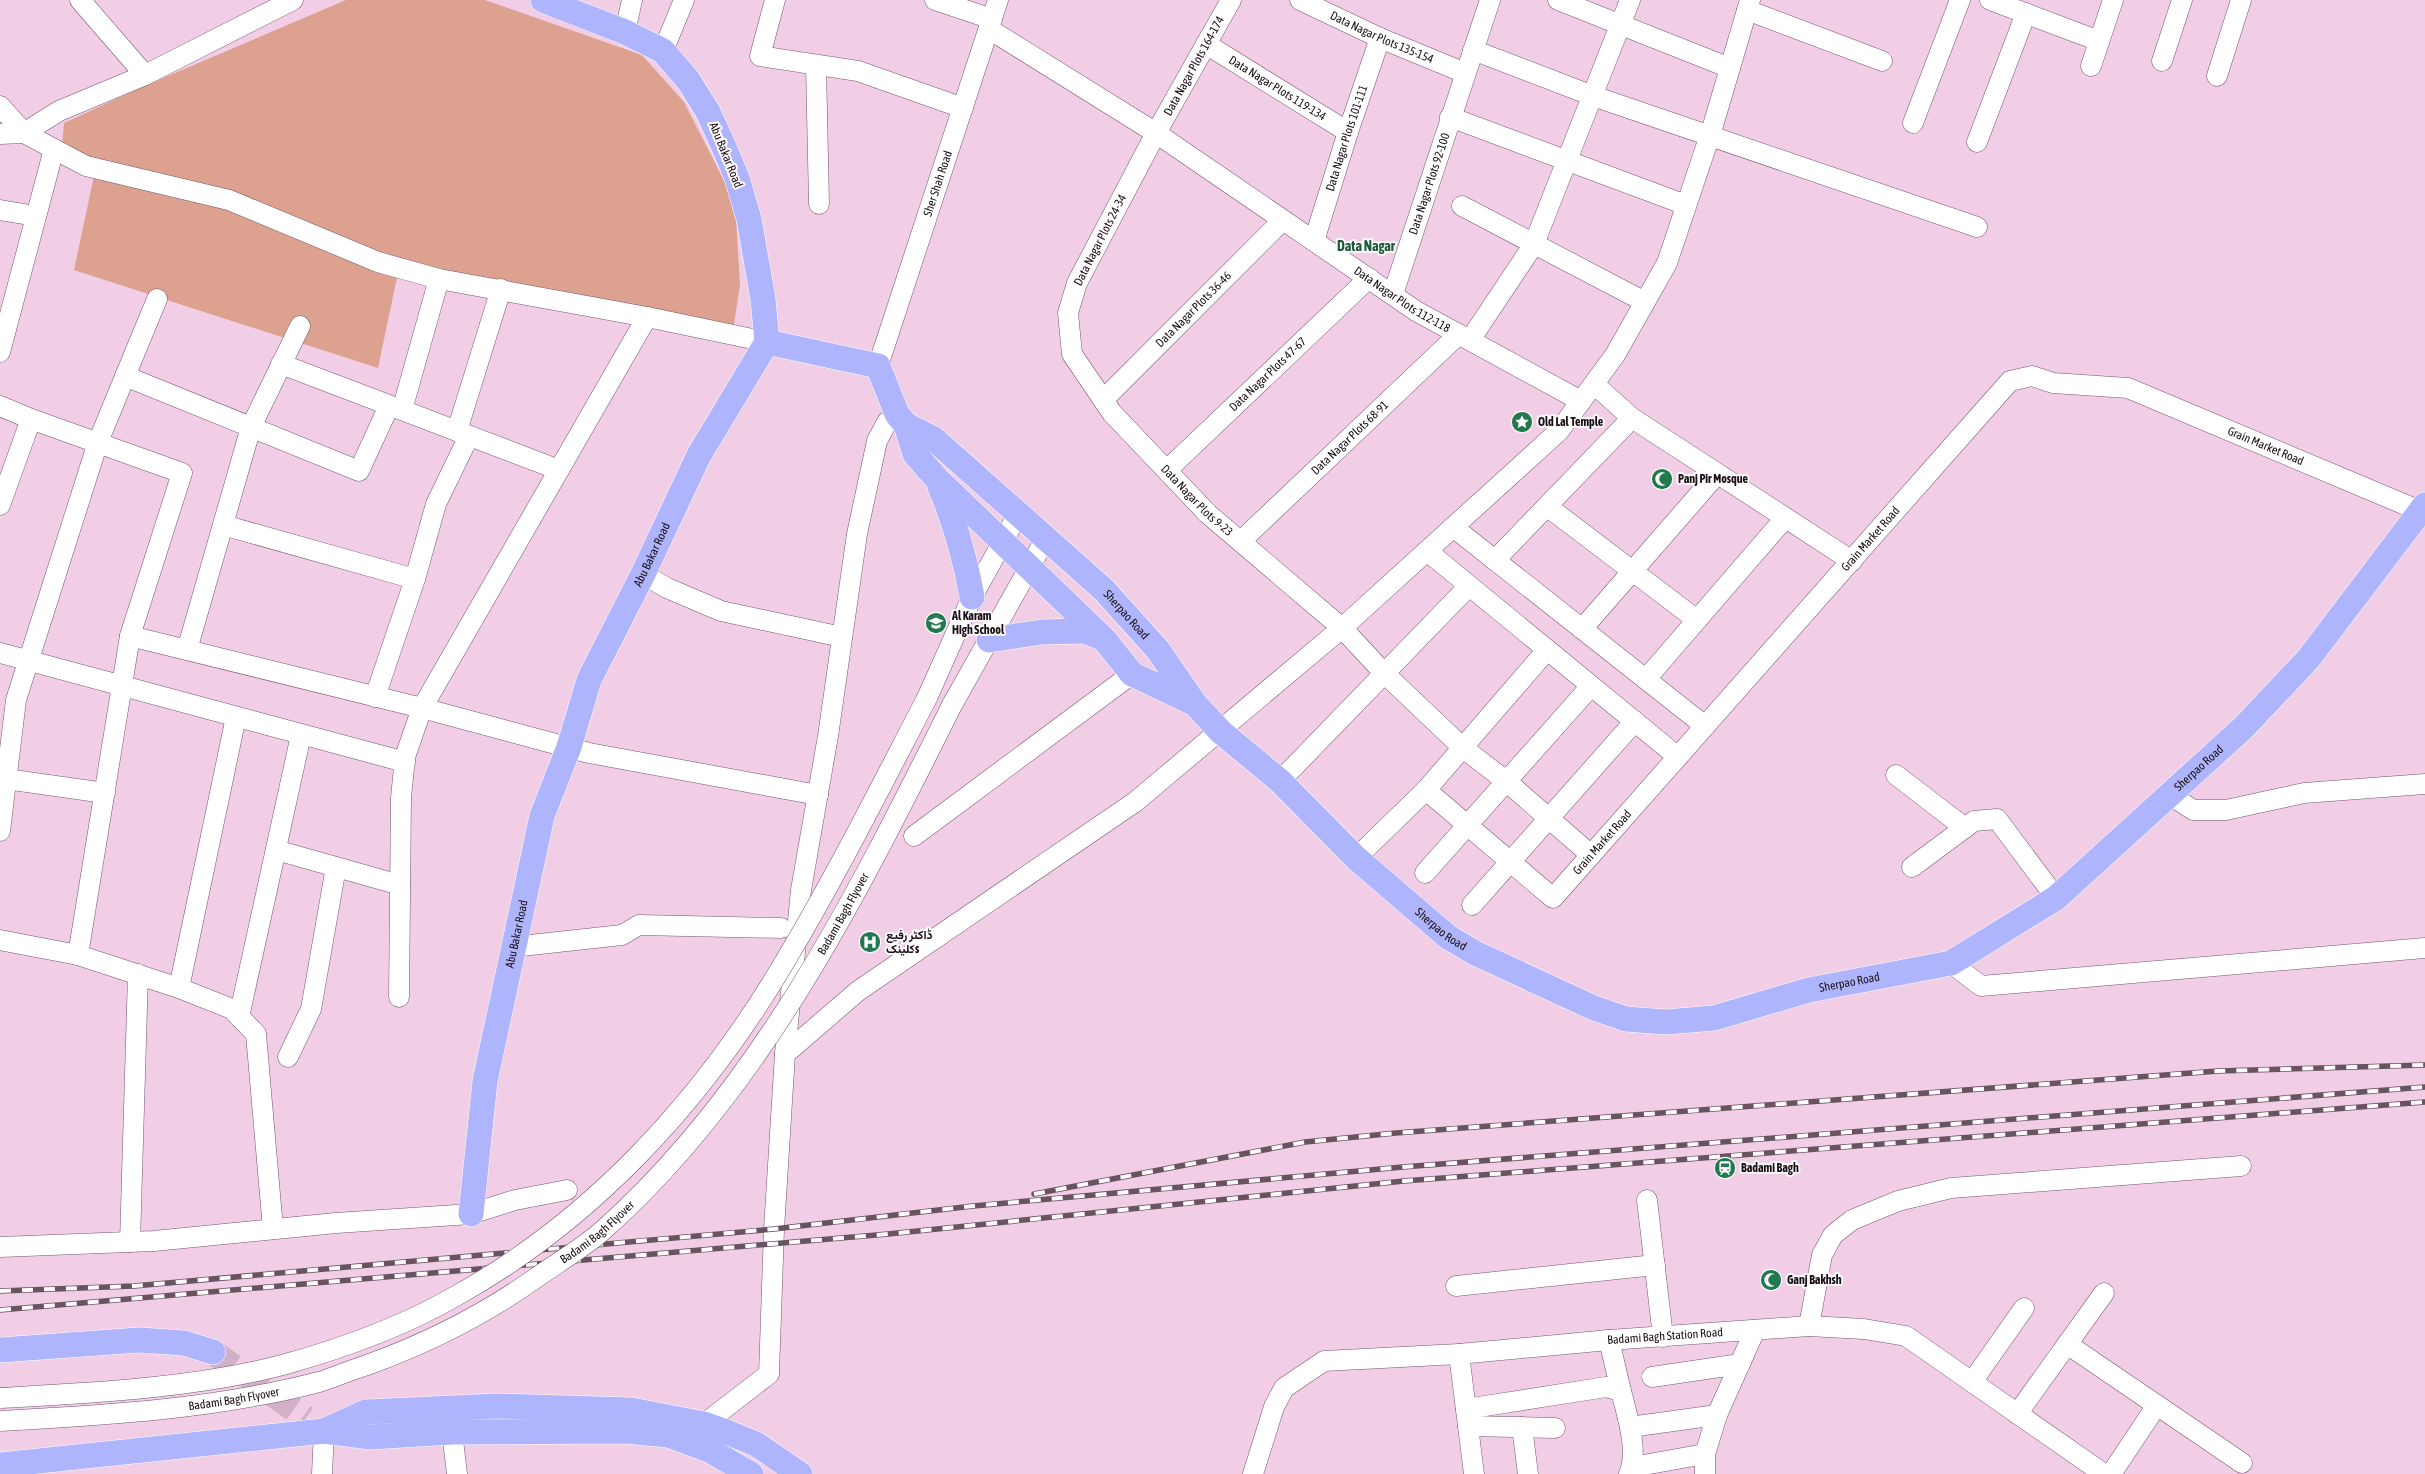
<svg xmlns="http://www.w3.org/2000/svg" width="2425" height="1474" font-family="'Asap Condensed',Vazirmatn,sans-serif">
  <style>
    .green { fill: #dca18f }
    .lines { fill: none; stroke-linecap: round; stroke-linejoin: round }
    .major-tunnel { stroke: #d2b0c7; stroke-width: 25; stroke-dasharray: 25 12; stroke-linecap: butt }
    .minor-casing { stroke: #75566c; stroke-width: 21 }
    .major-casing { stroke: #fff; stroke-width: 26 }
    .minor { stroke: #fff; stroke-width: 20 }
    .major { stroke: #afb5fc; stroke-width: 25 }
    .rail-casing { stroke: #685361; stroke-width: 5.5 }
    .rail { stroke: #fdfafc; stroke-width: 4; stroke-dasharray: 11; stroke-linecap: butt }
    .minor-bridge-casing { stroke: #75566c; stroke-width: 21; stroke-linecap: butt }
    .minor-bridge { stroke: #fff; stroke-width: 20 }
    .labels { text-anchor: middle; stroke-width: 4; stroke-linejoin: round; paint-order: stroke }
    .street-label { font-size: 12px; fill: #1a0e16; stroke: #fdfafc }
    .poi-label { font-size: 12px; font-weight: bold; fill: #1a0e16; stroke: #fdfafc; text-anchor: start }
    .neighbourhood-label { font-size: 14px; font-weight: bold; fill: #1d5839; stroke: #fdfafc }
  </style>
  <rect width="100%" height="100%" fill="#f2cde6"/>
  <path class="green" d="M346 0H485L642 55 684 102 735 202 740 284 734 325 501 286 400 263 378 368 74 270 94 176 62 145 64 123 149 84Z"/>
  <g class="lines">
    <path class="major-tunnel" d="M213 1352 306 1418"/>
    <g class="minor-casing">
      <g id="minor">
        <path d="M80 0 145 75"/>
        <path d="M775 0 760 56 858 71 963 108"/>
        <path d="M935 0 992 19"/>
        <path id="s1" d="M1231 0 1156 133 1077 283 1068 313 1072 354 1112 413 1208 514 1342 628 1384 673 1463 748 1506 781 1591 855"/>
        <path id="s2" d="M1300 0 1380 38 1465 73"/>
        <path d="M1558 0 1730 68"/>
        <path d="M1990 0 2099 41"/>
        <path d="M1747 10 1882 61"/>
        <path id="s3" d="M989 29 1156 133 1416 311 1581 401"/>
        <path d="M625 32 632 0"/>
        <path id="s4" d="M1206 44 1348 132"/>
        <path d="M1473 50 1593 96 1977 227"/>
        <path d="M663 51 684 0"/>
        <path d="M2162 61 2182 0"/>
        <path d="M816 65 819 204"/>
        <path d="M2091 66 2113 0"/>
        <path d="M2217 76 2241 0"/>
        <path d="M0 106 24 133 86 166 229 200 378 262 439 279 647 317 767 342"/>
        <path d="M1450 117 1686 205"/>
        <path d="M1913 123 1960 0"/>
        <path d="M0 134 24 133 59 111 145 75 293 0"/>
        <path d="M1977 142 2026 13"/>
        <path d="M1462 206 1645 302"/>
        <path d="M0 210 36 216"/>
        <path id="s5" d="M1314 241 1348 132 1380 38"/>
        <path id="s6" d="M1393 294 1490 0"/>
        <path d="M1470 340 1534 244 1630 0"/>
        <path d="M0 352 54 149"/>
        <path d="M281 364 559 470"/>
        <path id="s7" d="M878 366 998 0"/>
        <path d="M125 376 359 471 389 406"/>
        <path d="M1594 384 1632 418 1852 561"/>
        <path id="s8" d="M1103 400 1283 220"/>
        <path d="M0 406 31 419 182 473 130 636"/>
        <path d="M402 410 439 279"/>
        <path d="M457 431 501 289"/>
        <path id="s9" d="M1167 470 1369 278"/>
        <path d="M0 505 31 419"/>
        <path d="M1548 507 1697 620"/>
        <path d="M223 525 415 579"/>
        <path d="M1453 527 1705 726"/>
        <path id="s10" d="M1241 541 1459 334"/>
        <path d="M1427 551 1678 757"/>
        <path d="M1495 560 1632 418"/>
        <path d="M643 574 667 588 721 611 842 637"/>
        <path d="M1582 629 1717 474"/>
        <path d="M187 650 251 427 300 326"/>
        <path d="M0 653 405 762"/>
        <path d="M1646 679 1785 518"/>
        <path d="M375 697 415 579 436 504 469 436"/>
        <path d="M927 698 972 597 1018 514"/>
        <path d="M952 705 1046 538"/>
        <path d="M1896 775 1965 828"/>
        <path d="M6 779 105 793"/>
        <path d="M1280 781 1469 586"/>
        <path id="s11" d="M1426 790 1553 898 2010 381 2032 376 2053 383 2128 388 2420 511"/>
        <path d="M2169 794 2193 810H2226L2304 793 2425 784"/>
        <path d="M0 831 16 700 98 442 157 299"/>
        <path d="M914 836 1132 674"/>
        <path d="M276 850 400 885"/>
        <path d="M1356 858 1426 790 1547 650"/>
        <path d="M1912 867 1974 821 1997 819 2056 898"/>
        <path d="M1425 873 1591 686"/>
        <path d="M1472 905 1635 721"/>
        <path d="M0 940 78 955 130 636 422 708 589 753 818 795"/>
        <path d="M512 947 622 935 639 925 781 928"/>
        <path d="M78 955 179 988 232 1009 256 1034 273 1229"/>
        <path d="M1951 963 1981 986 2425 948"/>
        <path d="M179 988 236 717"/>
        <path d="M399 997 401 798 405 757 422 708 647 317"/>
        <path d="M239 1017 301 735"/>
        <path d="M785 1054 801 890 828 736 857 534 877 441 887 422 897 414"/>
        <path d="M288 1057 311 1009 336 867"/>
        <path d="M1647 1200 1663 1337"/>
        <path d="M130 1242 138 974"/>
        <path d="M0 1247 154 1241 336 1223 471 1214 515 1200 567 1190"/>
        <path d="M1456 1286 1655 1265"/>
        <path d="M1809 1326 1822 1255 1833 1235 1852 1220 1898 1201 1951 1188 2241 1166"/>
        <path d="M1609 1340 1621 1391"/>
        <path d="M2067 1344 2242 1463"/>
        <path d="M1459 1354 1474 1474"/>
        <path d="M1652 1377 1740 1364"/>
        <path d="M1972 1382 2024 1308"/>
        <path d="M1466 1409 1606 1387 1621 1391C1627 1415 1639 1451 1629 1474"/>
        <path d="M2017 1414 2104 1293"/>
        <path d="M704 1424 769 1374 774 1229 785 1054 858 991 1135 802 1342 628 1559 431 1615 355 1667 263 1712 129 1750 0"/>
        <path d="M1468 1426 1555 1428"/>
        <path d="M1522 1427 1528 1474"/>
        <path d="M1630 1427 1717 1415 1755 1330"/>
        <path d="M452 1432 457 1474"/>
        <path d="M1632 1467 1705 1454"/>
        <path d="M322 1474 324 1431"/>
        <path id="s12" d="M1253 1474 1274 1407 1284 1388 1324 1361 1459 1354 1609 1340 1809 1326 1864 1329 1906 1336 2104 1474"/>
        <path d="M1705 1474V1454L1717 1415"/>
        <path d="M2111 1474 2157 1405"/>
      </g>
    </g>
    <g class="major-casing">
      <g id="major">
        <path d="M767 342 878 366 897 414 906 425 915 454 936 478 1104 639 1132 674 1195 704"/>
        <path id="s13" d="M906 425 934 439 1104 590 1158 650 1195 704 1221 732 1280 781 1356 858 1448 937 1475 953 1594 1008 1626 1019 1666 1022 1714 1018 1809 990 1951 963 2056 898 2244 727 2309 658 2425 505"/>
        <path d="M940 487C956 525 965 557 972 597"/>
        <path d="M989 640 1042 632 1084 631 1104 639"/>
        <path id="s14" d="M471 1214 485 1081 542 816 569 747 589 680 643 574 699 455 767 342 763 299 749 219 737 178 724 147 708 112 688 80 663 51 625 32 543 0"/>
        <path d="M0 1350 139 1340 184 1343 213 1352"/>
        <path d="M324 1431 366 1412 497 1406 631 1410 704 1424 729 1433 756 1444 800 1474"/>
        <path d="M0 1465 324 1431 370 1437 452 1432 625 1431 668 1435 709 1450 751 1474"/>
      </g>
    </g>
    <use href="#minor" class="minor"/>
    <use href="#major" class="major"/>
    <g class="rail-casing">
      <path id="rail" d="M1034 1194 1305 1142 1396 1133 2218 1071 2425 1065
        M0 1291 134 1286 774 1229 973 1206 1403 1167 2425 1087
        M0 1310 888 1234 1404 1181 2425 1102"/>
    </g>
    <use href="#rail" class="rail"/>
    <g class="minor-bridge-casing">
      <g id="minor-bridge">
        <path d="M0 1398C91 1393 197 1388 286 1364 343 1348 402 1327 454 1297 590 1222 698 1105 778 973 832 884 879 790 927 698"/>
        <path id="s15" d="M0 1421C107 1415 215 1409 319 1382 335 1377 351 1370 367 1365 428 1343 480 1317 533 1280 555 1264 580 1250 601 1232 760 1092 859 891 952 705"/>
      </g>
    </g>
    <use href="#minor-bridge" class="minor-bridge"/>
  </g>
  <defs>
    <g id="sight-disc" transform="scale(1.125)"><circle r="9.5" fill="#217a4e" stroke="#fdfafc"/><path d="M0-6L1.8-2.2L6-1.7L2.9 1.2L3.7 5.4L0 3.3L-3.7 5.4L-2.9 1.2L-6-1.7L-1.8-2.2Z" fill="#fff"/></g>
    <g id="mosque-disc" transform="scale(1.125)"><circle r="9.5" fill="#217a4e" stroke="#fdfafc"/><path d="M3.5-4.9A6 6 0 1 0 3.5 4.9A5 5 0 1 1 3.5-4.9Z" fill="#fff"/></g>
    <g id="school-disc" transform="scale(1.125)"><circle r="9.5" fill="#217a4e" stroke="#fdfafc"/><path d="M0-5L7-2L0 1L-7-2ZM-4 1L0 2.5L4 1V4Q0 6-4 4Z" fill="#fff"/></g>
    <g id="hospital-disc" transform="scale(1.125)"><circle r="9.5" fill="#217a4e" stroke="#fdfafc"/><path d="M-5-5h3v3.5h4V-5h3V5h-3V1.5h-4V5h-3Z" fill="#fff"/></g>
    <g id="station-disc" transform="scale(1.125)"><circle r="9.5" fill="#217a4e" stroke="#fdfafc"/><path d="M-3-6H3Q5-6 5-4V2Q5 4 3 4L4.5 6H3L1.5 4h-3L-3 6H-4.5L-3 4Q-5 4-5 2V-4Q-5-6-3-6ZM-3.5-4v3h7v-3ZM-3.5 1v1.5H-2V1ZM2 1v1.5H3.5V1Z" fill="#fff"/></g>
  </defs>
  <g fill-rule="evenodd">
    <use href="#sight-disc" x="1522" y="422"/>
    <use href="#mosque-disc" x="1662" y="479"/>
    <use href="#school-disc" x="936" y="623"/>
    <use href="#hospital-disc" x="870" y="942"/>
    <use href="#station-disc" x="1725" y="1168"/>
    <use href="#mosque-disc" x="1771" y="1280"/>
  </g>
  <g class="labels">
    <g class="street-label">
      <text dy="4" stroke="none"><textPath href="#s2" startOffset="90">Data Nagar Plots 135-154</textPath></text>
      <text transform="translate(1194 66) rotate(-61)" y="4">Data Nagar Plots 164-174</text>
      <text dy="4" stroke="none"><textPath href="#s4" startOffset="84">Data Nagar Plots 119-134</textPath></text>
      <text dy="4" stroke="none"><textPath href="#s5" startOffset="108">Data Nagar Plots 101-111</textPath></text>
      <text transform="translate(726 155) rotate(68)" y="4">Abu Bakar Road</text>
      <text dy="4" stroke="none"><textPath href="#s7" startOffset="192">Sher Shah Road</textPath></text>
      <text dy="4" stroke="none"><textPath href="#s6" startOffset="116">Data Nagar Plots 92-100</textPath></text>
      <text transform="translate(1100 240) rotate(-63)" y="4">Data Nagar Plots 24-34</text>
      <text dy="4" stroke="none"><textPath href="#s3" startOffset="494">Data Nagar Plots 112-118</textPath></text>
      <text dy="4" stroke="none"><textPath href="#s8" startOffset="128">Data Nagar Plots 36-46</textPath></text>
      <text dy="4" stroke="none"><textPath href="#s9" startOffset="139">Data Nagar Plots 47-67</textPath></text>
      <text dy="4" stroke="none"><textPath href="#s10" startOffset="150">Data Nagar Plots 68-91</textPath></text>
      <text dy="4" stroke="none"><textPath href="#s11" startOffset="1126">Grain Market Road</textPath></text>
      <text dy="4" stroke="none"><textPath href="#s1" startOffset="588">Data Nagar Plots 9-23</textPath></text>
      <text dy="4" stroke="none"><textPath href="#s11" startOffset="646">Grain Market Road</textPath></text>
      <text dy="4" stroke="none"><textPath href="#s14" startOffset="689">Abu Bakar Road</textPath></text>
      <text dy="4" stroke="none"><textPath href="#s13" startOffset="292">Sherpao Road</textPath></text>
      <text dy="4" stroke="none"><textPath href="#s13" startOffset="1594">Sherpao Road</textPath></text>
      <text dy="4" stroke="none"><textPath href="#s11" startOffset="241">Grain Market Road</textPath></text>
      <text dy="4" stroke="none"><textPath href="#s15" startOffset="1045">Badami Bagh Flyover</textPath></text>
      <text dy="4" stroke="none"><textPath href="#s13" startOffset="739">Sherpao Road</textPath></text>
      <text dy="4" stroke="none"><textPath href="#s14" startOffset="284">Abu Bakar Road</textPath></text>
      <text dy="4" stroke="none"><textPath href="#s13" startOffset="1174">Sherpao Road</textPath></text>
      <text dy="4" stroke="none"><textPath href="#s15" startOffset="640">Badami Bagh Flyover</textPath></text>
      <text dy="4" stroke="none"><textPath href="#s12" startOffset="482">Badami Bagh Station Road</textPath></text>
      <text dy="4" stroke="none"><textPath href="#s15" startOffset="235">Badami Bagh Flyover</textPath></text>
    </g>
    <g class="poi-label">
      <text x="1538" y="426">Old Lal Temple</text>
      <text x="1678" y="483">Panj Pir Mosque</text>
      <text x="952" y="620">Al Karam<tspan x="952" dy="14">High School</tspan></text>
      <text x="886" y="939">ڈاکٹر رفیع<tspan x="886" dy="14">کلینکs</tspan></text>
      <text x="1741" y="1172">Badami Bagh</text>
      <text x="1787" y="1284">Ganj Bakhsh</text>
    </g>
    <g class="neighbourhood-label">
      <text x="1366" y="251">Data Nagar</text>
    </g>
  </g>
</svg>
